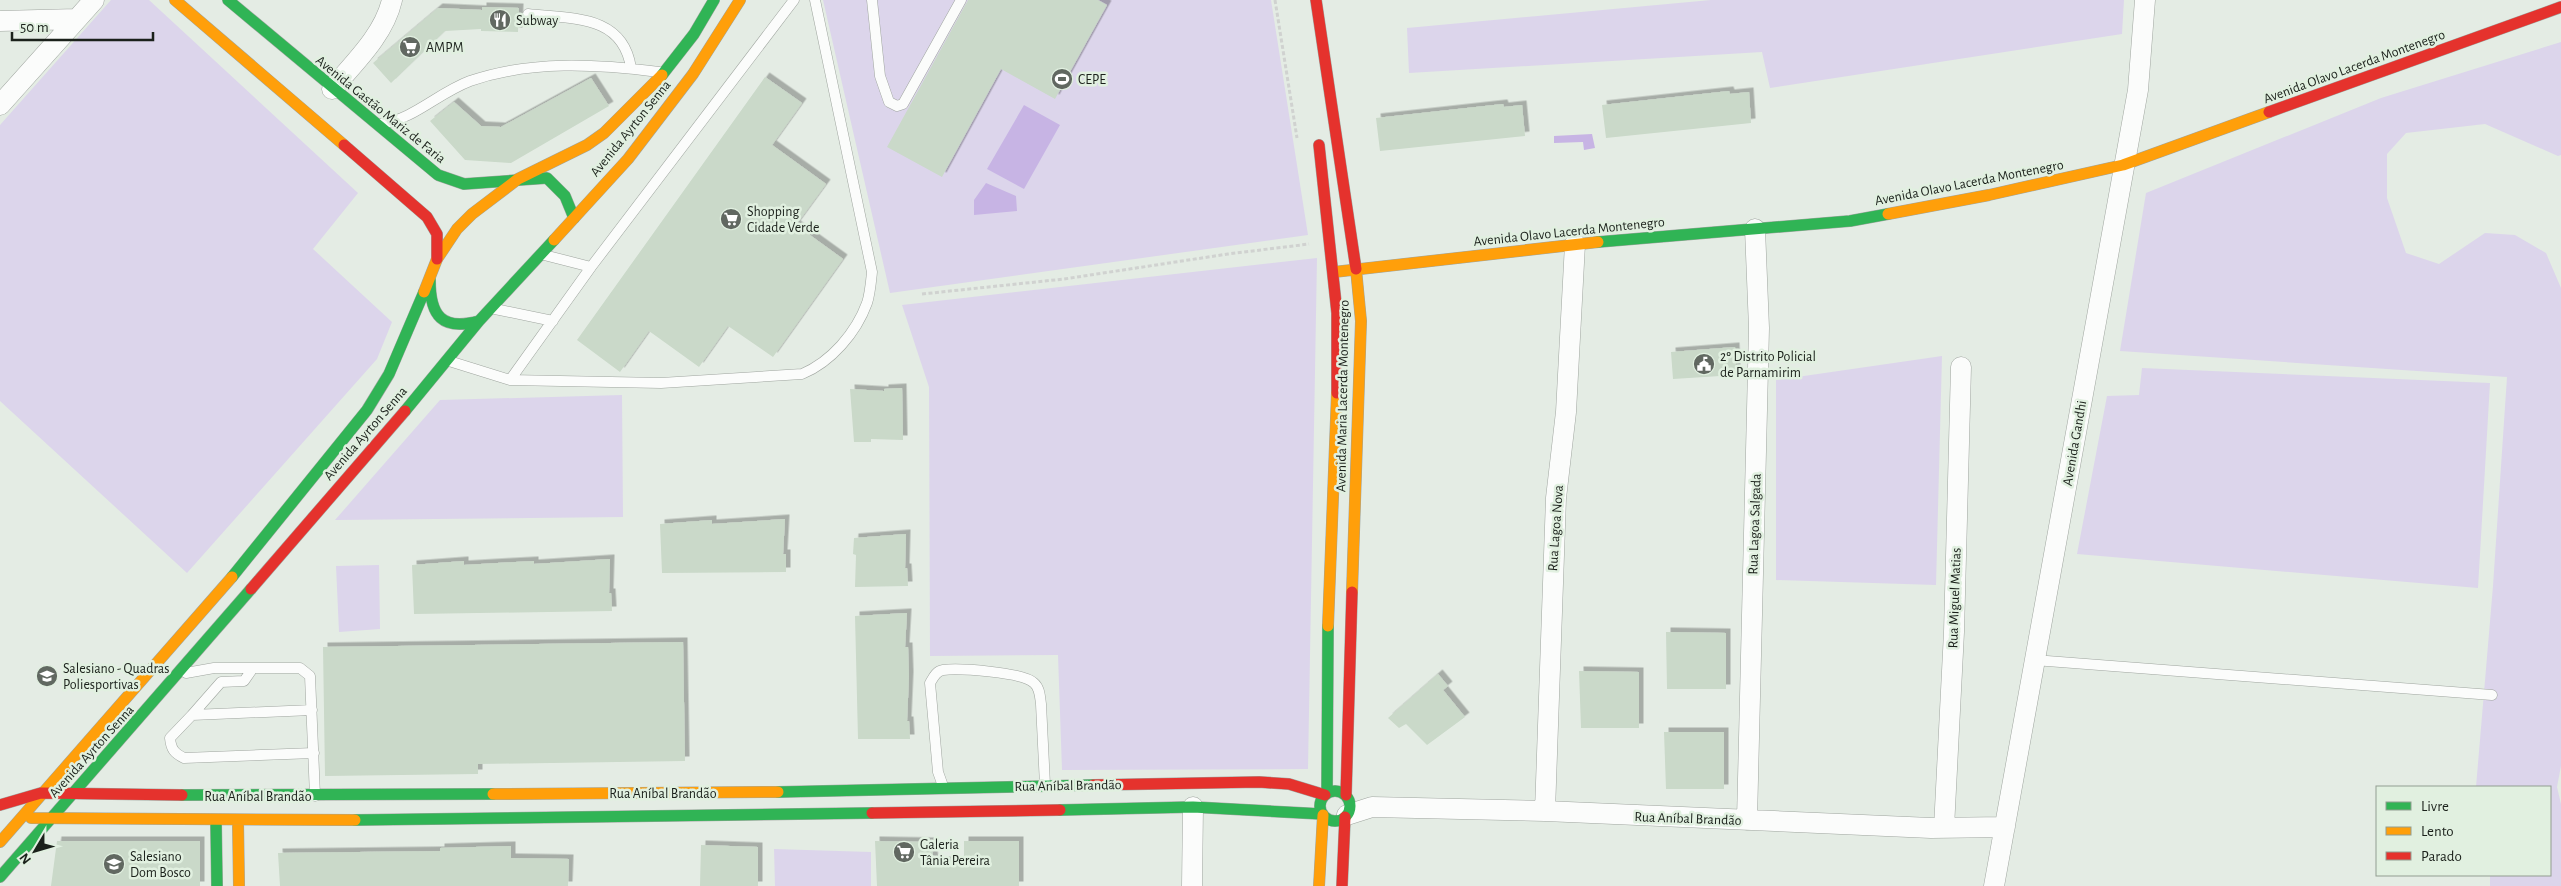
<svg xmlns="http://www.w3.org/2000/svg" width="2561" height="886" font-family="'Alegreya Sans',sans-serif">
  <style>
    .green { fill: #dcd5eb }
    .water { fill: #c7b4e4 }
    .building { fill: #cad9c9; filter: url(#shadow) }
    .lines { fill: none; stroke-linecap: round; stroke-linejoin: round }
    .lane-casing { stroke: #9fa59f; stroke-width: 11 }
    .street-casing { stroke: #9fa59f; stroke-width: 21 }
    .fast-casing { stroke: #9fa59f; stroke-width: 12 }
    .slow-casing { stroke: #9fa59f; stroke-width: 12 }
    .jam-casing { stroke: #9fa59f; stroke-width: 12 }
    .path { stroke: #d0d2d0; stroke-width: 3; stroke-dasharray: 4 2.5; stroke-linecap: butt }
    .lane { stroke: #fbfcfb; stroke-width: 10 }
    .street { stroke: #fbfcfb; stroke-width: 20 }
    .fast { stroke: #30b455; stroke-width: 11 }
    .slow { stroke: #ff9f0a; stroke-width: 11 }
    .jam { stroke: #e5322d; stroke-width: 11 }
    .labels { text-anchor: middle; stroke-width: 5; stroke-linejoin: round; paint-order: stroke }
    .poi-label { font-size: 14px; fill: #1b211b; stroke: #e1f0e0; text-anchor: start }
    .street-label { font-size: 14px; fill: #1b211b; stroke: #e1f0e0 }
  </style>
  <defs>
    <filter id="shadow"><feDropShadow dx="4.5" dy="-4.5" stdDeviation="0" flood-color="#0004"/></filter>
  </defs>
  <rect width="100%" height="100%" fill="#e4ece4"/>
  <path class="green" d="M111 0H149L358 193 313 249 392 322 377 359 187 573 0 401V125Z
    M823 0H1271L1308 235 890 293Z
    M1711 0H2124L2122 34 1770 88 1762 52 1409 73 1407 28Z
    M2561 42V155L2558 156 2485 124 2406 133 2387 154V198L2406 253 2439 264 2485 233 2515 235 2546 253 2561 288V766L2557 787 2561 804V886H2490V875H2550V787H2476L2493 586 2507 377 2120 351 2146 193 2381 98Z
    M1317 258 1308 769 1062 770 1058 655 930 656 929 387 902 305Z
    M1942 356 1936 585 1776 580V380Z
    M2142 368 2490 383 2478 588 2077 554 2107 396 2139 395Z
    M622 395 623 517 335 520 440 400Z
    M379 565 380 629 339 632 336 566Z
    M774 849 871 852V886H775Z"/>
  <path class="water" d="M1024 105 1060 125 1024 189 987 169Z
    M1592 134 1595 148 1584 150 1583 142 1554 143V136Z
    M986 183 1016 196 1017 211 974 215V200Z"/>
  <path class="building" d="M968 0H1098L1107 5 1055 99 1001 69 942 177 887 147Z
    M482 7 519 8 518 32 481 31V29L445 31 391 83 373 63 438 8 482 10Z
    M765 77 802 103 772 145 826 184 796 225 843 259 773 357 728 326 699 367 649 331 620 372 577 340Z
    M591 78 609 106 511 163 465 160 430 121 454 102 481 126 501 127Z
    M1729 91 1730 94 1749 92 1751 123 1606 138 1602 105Z
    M1503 104 1504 107 1522 105 1525 136 1380 151 1376 118Z
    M1735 347 1736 375 1673 379 1671 352Z
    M902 388 903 440 871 439V442H854L850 389 884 391V389Z
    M785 519 783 554H786V572L662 573 660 524 712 520V524Z
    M906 534 905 568H907L908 586 855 587 856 555 853 554 854 538Z
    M610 559 609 593H611L612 611 414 614 412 565 464 561V565L534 561V564Z
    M907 613 905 647H908L909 676 907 721H909L910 739H858L855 616Z
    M1666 632 1726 633V689H1667Z
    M683 642 685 761 478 764V774L325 776 323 647Z
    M1579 671 1639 672V728H1581Z
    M1438 674 1448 686 1443 690 1465 717 1427 745 1406 724 1399 728 1388 718Z
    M1664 732H1724V789H1666Z
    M57 841H200V886H51Z
    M875 841 931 842 934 861H964V841H1019V886H877Z
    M701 845 758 847V886H700Z
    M511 846V858L569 859 568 886H280L278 853 440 851V848Z"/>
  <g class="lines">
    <g class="lane-casing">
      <path id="lane" d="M872 0 880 76 889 102 897 106 903 104 961 0
        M528 14C571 19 623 14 631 68
        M381 124C414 119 438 93 470 81 531 60 596 64 659 72
        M544 255 591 267
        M495 309 553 321
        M449 361 510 380 661 383 802 374C831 362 856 333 867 303 870 294 871 282 872 272L815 0
        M510 380 591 267 794 0
        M2034 660 2492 695
        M186 673 214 668H300L310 676 315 796
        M312 710 192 715 170 738C171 749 174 753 184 758L314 753
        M192 715 221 682 244 681 253 668
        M943 786 938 772 930 683C933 678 936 671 943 670 958 668 1023 672 1034 683 1040 688 1040 697 1041 704L1045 785"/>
    </g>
    <g class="street-casing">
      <path id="street" d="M0 21 77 19
        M332 89C354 63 384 35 392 0
        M0 105 94 0
        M1545 811 1556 498 1566 412 1575 244
        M1347 815 1372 807 1545 811 1931 828 2005 827
        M1747 820 1759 328 1755 229
        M1944 828 1954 632 1961 367
        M1192 886 1193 807
        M1994 886 2138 90 2145 0"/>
    </g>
    <g class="fast-casing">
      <path id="fast" d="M228 0 438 175 464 184 547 178 565 196 574 218
        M662 75 694 34 714 0
        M1598 242 1850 221 1888 214
        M430 280C430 316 442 331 479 321
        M405 411 479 321 554 240
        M232 577 367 410 389 374 424 292
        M1320 806a15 15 0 1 1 30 0a15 15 0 1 1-30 0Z
        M778 792 1093 785
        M1327 793 1328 626
        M182 795 493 794
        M1060 810 1193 807 1322 814
        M355 820 872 813
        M216 821 217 886
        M0 877 251 589"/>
    </g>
    <g class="slow-casing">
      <path id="slow" d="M175 0 344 145
        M1888 214 1989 195 2123 165 2269 112
        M554 240 628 159 693 74 740 0
        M1334 272 1598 242
        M424 292 437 259 457 229 472 214 518 179 587 145 604 133 662 75
        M1352 592 1361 321 1356 269
        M1328 626 1337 393
        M493 794 778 792
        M31 818 355 820
        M238 821 239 886
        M0 842 232 577
        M1319 886 1323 815"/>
    </g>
    <g class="jam-casing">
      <path id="jam" d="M1316 0 1356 269
        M2269 112 2561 7
        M344 145 427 217 437 234V259
        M1319 145 1337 313V393
        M251 589 405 411
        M1093 785 1259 782 1289 784 1325 795
        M1346 795 1352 592
        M0 805 41 793 182 795
        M872 813 1060 810
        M1342 886 1345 817"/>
    </g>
    <path class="path" d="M1275 0 1297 138
      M922 294 1064 279 1228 254 1309 244"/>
    <use href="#lane" class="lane"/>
    <use href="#street" class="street"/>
    <use href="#fast" class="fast"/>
    <use href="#slow" class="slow"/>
    <use href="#jam" class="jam"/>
  </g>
  <defs>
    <g id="restaurant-disc" transform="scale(1.125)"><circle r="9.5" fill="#616861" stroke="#e1f0e0"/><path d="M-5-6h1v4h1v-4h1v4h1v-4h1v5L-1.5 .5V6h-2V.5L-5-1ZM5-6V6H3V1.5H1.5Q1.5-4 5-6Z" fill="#fff"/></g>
    <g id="supermarket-disc" transform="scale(1.125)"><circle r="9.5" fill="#616861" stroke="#e1f0e0"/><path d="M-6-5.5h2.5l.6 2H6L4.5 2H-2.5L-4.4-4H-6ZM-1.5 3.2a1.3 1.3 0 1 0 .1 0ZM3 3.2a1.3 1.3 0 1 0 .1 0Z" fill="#fff"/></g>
    <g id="stadium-disc" transform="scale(1.125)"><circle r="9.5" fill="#616861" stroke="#e1f0e0"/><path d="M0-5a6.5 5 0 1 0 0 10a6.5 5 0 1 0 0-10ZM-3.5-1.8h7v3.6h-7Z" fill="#fff"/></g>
    <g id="civic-disc" transform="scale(1.125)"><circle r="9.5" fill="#616861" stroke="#e1f0e0"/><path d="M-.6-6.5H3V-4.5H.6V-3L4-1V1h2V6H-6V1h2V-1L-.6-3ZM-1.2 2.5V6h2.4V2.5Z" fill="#fff"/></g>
    <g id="school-disc" transform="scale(1.125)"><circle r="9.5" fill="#616861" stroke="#e1f0e0"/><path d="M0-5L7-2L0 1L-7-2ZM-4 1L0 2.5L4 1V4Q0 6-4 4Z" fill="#fff"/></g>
  </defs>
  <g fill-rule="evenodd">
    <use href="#restaurant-disc" x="500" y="20"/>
    <use href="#supermarket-disc" x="410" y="47"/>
    <use href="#stadium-disc" x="1062" y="79"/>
    <use href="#supermarket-disc" x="731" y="219"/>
    <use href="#civic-disc" x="1704" y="364"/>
    <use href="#school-disc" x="47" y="676"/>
    <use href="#supermarket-disc" x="904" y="852"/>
    <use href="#school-disc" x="114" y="864"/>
  </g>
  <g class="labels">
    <g class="poi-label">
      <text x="516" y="25">Subway</text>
      <text x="426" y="52">AMPM</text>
      <text x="1078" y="84">CEPE</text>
      <text x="747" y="216">Shopping<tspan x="747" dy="16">Cidade Verde</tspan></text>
      <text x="1720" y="361">2º Distrito Policial<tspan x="1720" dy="16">de Parnamirim</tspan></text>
      <text x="63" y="673">Salesiano - Quadras<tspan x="63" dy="16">Poliesportivas</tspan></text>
      <text x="920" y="849">Galeria<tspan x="920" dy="16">Tânia Pereira</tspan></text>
      <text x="130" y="861">Salesiano<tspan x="130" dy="16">Dom Bosco</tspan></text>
    </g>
    <g class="street-label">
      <text transform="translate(2354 66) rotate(-20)" y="5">Avenida Olavo Lacerda Montenegro</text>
      <text transform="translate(381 109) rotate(39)" y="5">Avenida Gastão Mariz de Faria</text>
      <text transform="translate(630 128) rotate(-51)" y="5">Avenida Ayrton Senna</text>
      <text transform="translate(1969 182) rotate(-11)" y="5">Avenida Olavo Lacerda Montenegro</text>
      <text transform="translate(1569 231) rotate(-6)" y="5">Avenida Olavo Lacerda Montenegro</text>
      <text transform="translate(1342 396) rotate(-89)" y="5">Avenida Maria Lacerda Montenegro</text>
      <text transform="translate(365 433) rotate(-49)" y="5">Avenida Ayrton Senna</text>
      <text transform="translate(2074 443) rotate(-80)" y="5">Avenida Gandhi</text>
      <text transform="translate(1754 524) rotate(-88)" y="5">Rua Lagoa Salgada</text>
      <text transform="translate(1555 528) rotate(-86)" y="5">Rua Lagoa Nova</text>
      <text transform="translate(1954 598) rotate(-88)" y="5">Rua Miguel Matias</text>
      <text transform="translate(91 751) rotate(-48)" y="5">Avenida Ayrton Senna</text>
      <text transform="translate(1068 785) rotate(-1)" y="5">Rua Aníbal Brandão</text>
      <text x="663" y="798">Rua Aníbal Brandão</text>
      <text x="258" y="801">Rua Aníbal Brandão</text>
      <text transform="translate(1688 818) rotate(2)" y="5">Rua Aníbal Brandão</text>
    </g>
  </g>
  <rect x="2376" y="786" width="175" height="90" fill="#e1f0e0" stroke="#929d91"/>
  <rect x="2386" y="802" width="25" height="8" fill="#30b455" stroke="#929d91"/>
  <text x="2421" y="811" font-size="15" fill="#1b211b">Livre</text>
  <rect x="2386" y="827" width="25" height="8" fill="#ff9f0a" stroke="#929d91"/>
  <text x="2421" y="836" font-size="15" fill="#1b211b">Lento</text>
  <rect x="2386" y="852" width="25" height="8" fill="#e5322d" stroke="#929d91"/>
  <text x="2421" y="861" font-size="15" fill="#1b211b">Parado</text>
  <g transform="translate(35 851) rotate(232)" stroke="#e1f0e0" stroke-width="4" paint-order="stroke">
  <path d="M0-4L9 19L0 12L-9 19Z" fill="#1b211b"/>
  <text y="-8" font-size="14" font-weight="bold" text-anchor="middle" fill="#1b211b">N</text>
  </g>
  <path d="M12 32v8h141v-8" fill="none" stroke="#1b211b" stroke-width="2.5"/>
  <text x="20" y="32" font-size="15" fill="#1b211b" stroke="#e1f0e0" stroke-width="4" paint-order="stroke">50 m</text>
</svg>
